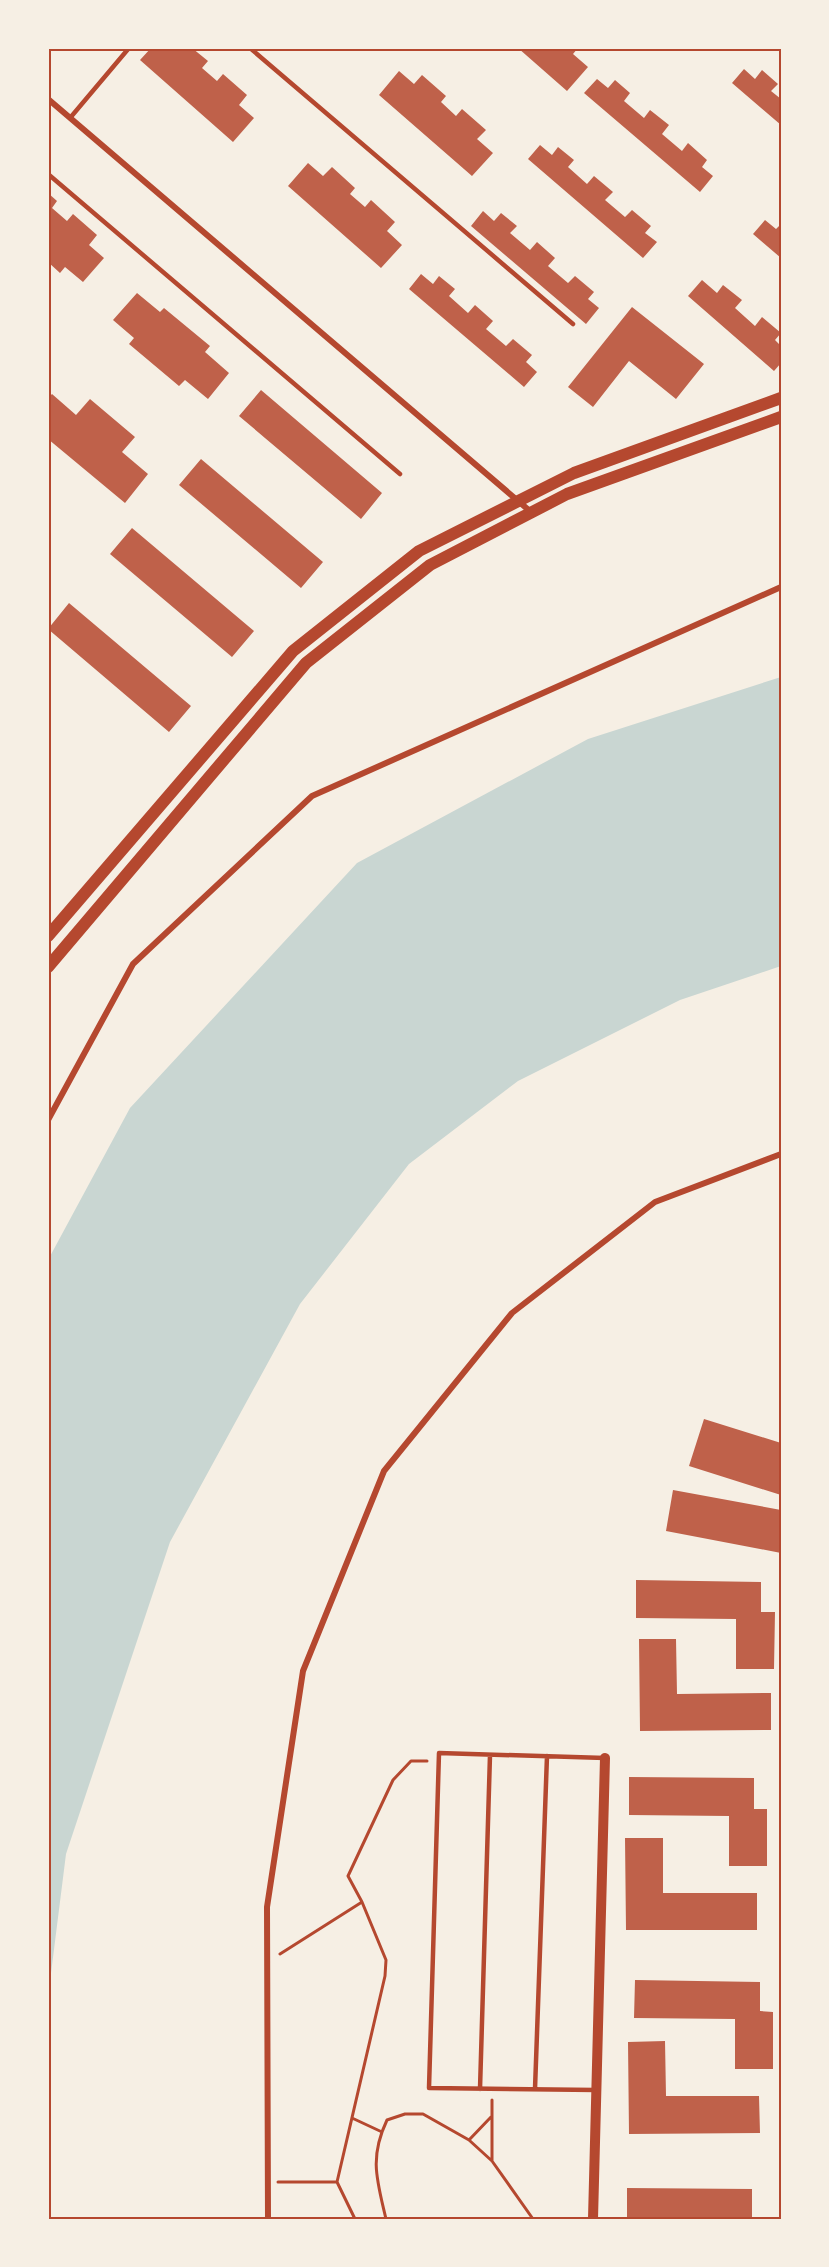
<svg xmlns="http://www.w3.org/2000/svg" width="829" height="2267" font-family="'Roboto Condensed',sans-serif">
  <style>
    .water { fill: #c9d6d2 }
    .building { fill: #bf614a }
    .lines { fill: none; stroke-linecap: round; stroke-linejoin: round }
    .path { stroke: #b5482f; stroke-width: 3 }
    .service { stroke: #b5482f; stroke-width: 4.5 }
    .minor { stroke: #b5482f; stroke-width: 6 }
    .tertiary { stroke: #b5482f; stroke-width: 10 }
    .secondary { stroke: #b5482f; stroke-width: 12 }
    .neatline { fill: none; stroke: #b5482f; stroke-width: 2 }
  </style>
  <rect width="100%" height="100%" fill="#f6efe4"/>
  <path class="water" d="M781 677V966L680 1000 518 1081 409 1164 300 1304 170 1542 66 1854 48 1997V1260L130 1108 357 863 588 739Z"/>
  <path class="building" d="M151 48H192L208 61 202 68 217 81 223 74 247 95 239 105 254 118 233 142 140 60Z
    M518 48H578L573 54 588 67 567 91Z
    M744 69 755 79 762 70 778 84 771 91 781 99V125L732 83Z
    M399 71 414 84 422 75 446 96 441 102 456 116 462 109 486 130 477 139 493 153 472 176 379 95Z
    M597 79 608 88 615 80 630 93 624 101 644 118 650 110 669 125 662 134 682 151 688 143 707 160 702 167 713 176 700 192 584 93Z
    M540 145 552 155 558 147 574 160 568 167 587 184 594 176 613 192 605 200 625 217 632 210 651 226 645 233 657 242 643 258 528 159Z
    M308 163 323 176 332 167 355 188 350 194 365 207 371 200 395 222 387 231 402 245 381 268 288 186Z
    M48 193 57 201 52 208 67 221 73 214 97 235 89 245 104 258 83 282 65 267 60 273 48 262Z
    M483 211 494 221 501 213 517 226 510 233 530 250 537 242 555 258 548 266 568 283 575 276 594 292 588 299 599 308 586 324 471 226Z
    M765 220 776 229 781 224V258L753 234Z
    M421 274 433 284 439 276 455 289 449 296 468 313 475 305 493 321 486 329 506 346 513 339 532 355 526 362 537 372 524 387 409 289Z
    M702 280 717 293 723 285 742 300 735 308 755 326 762 317 781 333 775 340 781 346V363L774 371 688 296Z
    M137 293 160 312 164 308 210 346 205 352 229 373 208 399 185 380 179 386 129 344 134 338 113 320Z
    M632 307 704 364 676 399 629 361 593 407 568 387Z
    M261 390 382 493 361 519 239 416Z
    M52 394 76 415 90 399 135 437 122 452 148 474 125 503 48 439V398Z
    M201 459 323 562 301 588 179 485Z
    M132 528 254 631 232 657 110 554Z
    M69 603 191 706 169 732 48 629Z
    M704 1419 781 1443V1495L689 1466Z
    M673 1490 781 1510V1553L666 1531Z
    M636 1580 761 1582V1612H775L774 1669H736V1619L636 1618Z
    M639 1639H676L677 1694 771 1693V1730L640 1731Z
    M629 1777 754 1778V1809H767V1866H729V1816L629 1815Z
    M625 1838H663V1893H757V1930H626Z
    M635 1980 760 1982V2011L773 2012V2069H735V2019L634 2018Z
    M665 2041 666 2096H759L760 2133 629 2134 628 2042Z
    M627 2188 752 2189V2219H627Z"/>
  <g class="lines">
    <path class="path" d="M362 1902 348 1876 393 1780 411 1761H427
      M280 1954 362 1902 386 1960 385 1976 337 2182
      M352 2118 382 2132
      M469 2140 491 2117
      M492 2161V2100
      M278 2182H337L355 2219
      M386 2219C377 2180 369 2158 387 2120L405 2114H423L469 2140 492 2161 533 2219"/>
    <path class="service" d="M250 48 573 324
      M70 118 129 48
      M48 174 400 474
      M480 2089 490 1755
      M535 2089 547 1756
      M596 2090 429 2088 439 1753 605 1758"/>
    <path class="minor" d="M48 99 531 512
      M48 1120 133 964 312 796 781 587
      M268 2219 267 1907 303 1671 384 1471 512 1313 655 1202 781 1154"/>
    <path class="tertiary" d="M593 2219 605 1758"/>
    <path class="secondary" d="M48 936 293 651 419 551 574 473 781 398
      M48 967 306 663 430 565 567 494 781 417"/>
  </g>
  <rect width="829" height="2267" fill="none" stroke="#f6efe4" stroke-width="99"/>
  <rect x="50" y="50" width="730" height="2168" class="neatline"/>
</svg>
